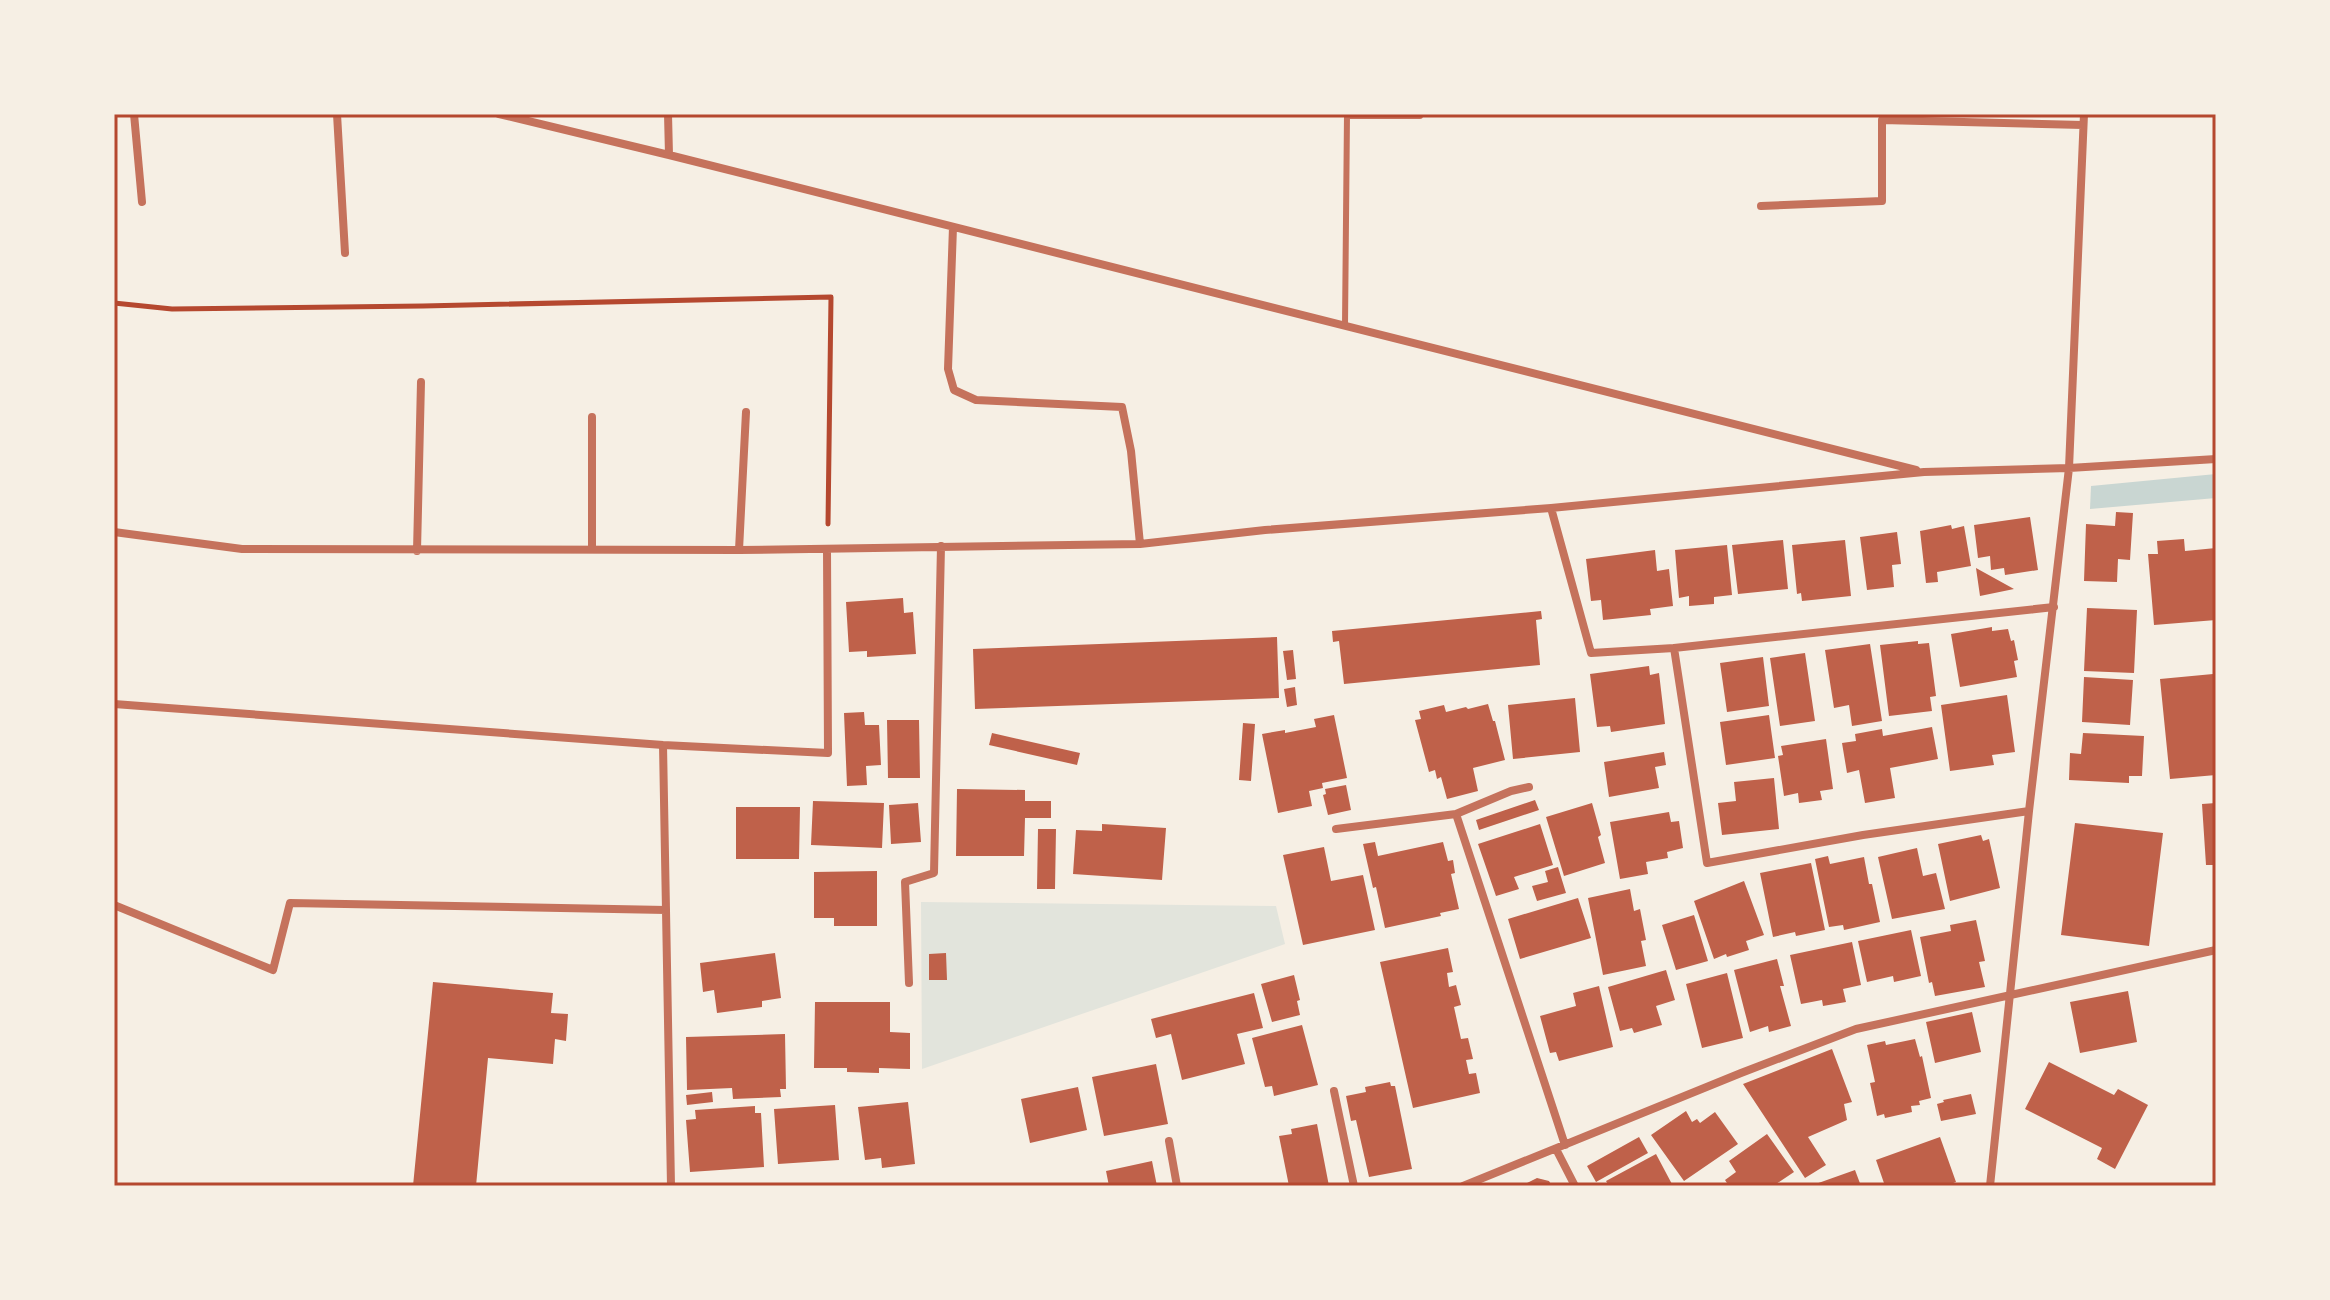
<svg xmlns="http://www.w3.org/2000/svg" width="2330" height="1300" font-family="Cabin,sans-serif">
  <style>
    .green { fill: #e2e4dc; fill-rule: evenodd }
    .water { fill: #c9d6d2 }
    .building { fill: #bf614a }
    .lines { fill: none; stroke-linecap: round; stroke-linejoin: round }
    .path { stroke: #b5482f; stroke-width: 5 }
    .service { stroke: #c5725c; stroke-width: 6 }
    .minor { stroke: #c5725c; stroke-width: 8 }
    .neatline { fill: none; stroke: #b5482f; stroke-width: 3 }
  </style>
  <rect width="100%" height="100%" fill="#f6efe4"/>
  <path class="green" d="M921 902 1276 906 1285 944 922 1069ZM929 954H946V979H929Z"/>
  <path class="water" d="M2216 474V498L2090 509 2091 486Z"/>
  <path class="building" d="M2116 512 2133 513 2130 560 2118 559 2117 582 2084 581 2086 524 2115 526Z
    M2030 517 2038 570 2005 575 2004 568 1991 570 1990 556 1978 558 1974 525Z
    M1951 525 1952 529 1964 526 1971 566 1937 572 1938 582 1926 583 1920 531Z
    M1897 532 1901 564 1892 565 1894 587 1867 590 1860 537Z
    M2184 539 2185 551 2216 548V620L2154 625 2148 554H2158L2157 541Z
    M1783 540 1788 589 1738 594 1732 545Z
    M1845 540 1851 596 1802 601 1801 593 1797 594 1792 545Z
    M1727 545 1732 595 1714 597V604L1689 606V596L1679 598 1675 550Z
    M1655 550 1657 571 1669 569 1673 606 1650 609 1651 615 1603 620 1601 600 1591 601 1586 559Z
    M1976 568 2014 589 1980 596Z
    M903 598 904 613 913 612 916 654 867 657V651L849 652 846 602Z
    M2087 608 2137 610 2134 673 2084 671Z
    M1541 611 1542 619 1536 620 1540 665 1344 684 1339 641 1333 642 1332 631Z
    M1992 627V631L2008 629 2011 641 2014 640 2018 660 2014 661 2017 677 1960 687 1951 634Z
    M1277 637 1279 698 975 709 973 649Z
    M1918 641V644L1929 643 1936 696 1930 697 1932 711 1889 716 1880 645Z
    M1870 644 1882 721 1852 726 1849 705 1834 708 1825 650Z
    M1293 650 1296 679 1287 680 1283 651Z
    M1805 653 1815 721 1780 726 1770 658Z
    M1763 657 1769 706 1727 712 1720 663Z
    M1649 666 1650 675 1659 673 1665 724 1611 732 1610 726 1597 727 1590 674Z
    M2213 674 2216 703V775L2170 779 2160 679Z
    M2084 677 2133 680 2130 725 2082 722Z
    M1295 687 1297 705 1287 707 1284 689Z
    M2007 695 2015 752 1992 755 1994 765 1950 771 1941 705Z
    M1575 698 1580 752 1513 759 1508 705Z
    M1488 704 1493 721H1495L1505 760 1473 768 1478 791 1447 799 1441 777 1437 779 1435 770 1429 772 1415 720 1421 719 1419 711 1444 705 1446 712 1466 707 1468 709Z
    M864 712 865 725H879L881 765 866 766 867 785 847 786 844 713Z
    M1334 715 1347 778 1322 783 1323 788 1309 791 1312 806 1278 813 1262 734 1285 730V733L1316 727 1314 719Z
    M1769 715 1775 758 1726 765 1720 722Z
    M887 720H919L920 778H888Z
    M1243 723 1255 724 1251 781 1239 780Z
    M1932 727 1938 759 1890 768 1895 798 1865 803 1859 770 1847 773 1842 743 1856 741 1855 734 1882 729 1883 736Z
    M992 733 1080 753 1077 765 989 745Z
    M2083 733 2144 736 2142 776H2129V783L2069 780 2070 753 2081 754Z
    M1826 739 1833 789 1820 791 1822 800 1799 803 1798 793 1784 796 1778 756 1783 755 1781 746Z
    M1664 752 1666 765 1655 767 1659 788 1609 797 1604 762Z
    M1774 778 1779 829 1722 835 1718 803 1736 801 1734 782Z
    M1346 785 1351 810 1328 815 1323 795 1326 794 1325 789Z
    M957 789 1025 790V801H1051V818H1025L1024 856H956Z
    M1535 800 1539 810 1479 830 1476 820Z
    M813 801 884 803 882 848 811 845Z
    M918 803 921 842 891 844 889 805Z
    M1592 803 1601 835 1598 837 1605 863 1564 876 1546 817Z
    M2216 803V865H2206L2202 804Z
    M736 807H800L799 859H736Z
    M1669 812 1671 822 1679 821 1683 848 1667 852 1668 858 1646 862 1648 874 1620 879 1610 822Z
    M2075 823 2163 833 2149 946 2061 935Z
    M1102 824 1166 828 1162 880 1073 874 1076 830 1102 831Z
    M1540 824 1553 865 1514 877 1519 889 1496 896 1478 844Z
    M1038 829H1056L1055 889H1037Z
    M1981 835 1983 841 1989 839 2000 888 1950 901 1938 844Z
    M1375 842 1378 856 1443 842 1448 861 1453 860 1455 873 1451 874 1459 909 1440 913 1441 916 1385 928 1376 887 1373 888 1363 844Z
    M1324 847 1331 881 1363 875 1375 930 1303 945 1283 855Z
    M1917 848 1923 876 1936 873 1945 909 1892 919 1878 857Z
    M1828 856 1830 864 1864 857 1869 884H1872L1880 922 1844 930 1843 925 1829 927 1815 859Z
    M1811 863 1825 930 1796 936 1795 932 1773 937 1760 873Z
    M1558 867 1566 893 1537 901 1532 886 1548 882 1545 871Z
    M877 871V926H834V918H814V872Z
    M1744 881 1764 935 1746 941 1749 950 1727 957 1726 954 1714 959 1694 901Z
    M1630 889 1634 911 1640 909 1646 940 1641 941 1646 966 1603 975 1588 898Z
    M1578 898 1591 938 1520 959 1508 919Z
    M1694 915 1708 961 1676 970 1662 925Z
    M1976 920 1985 961 1979 962 1985 987 1935 996 1932 982 1929 983 1920 937 1951 931 1950 925Z
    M1911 930 1921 976 1894 982 1893 976 1867 982 1858 941Z
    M1852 942 1861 985 1843 989 1846 1002 1823 1006 1822 1000 1801 1004 1790 955Z
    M1448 948 1453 972 1447 973 1449 987 1456 985 1461 1005 1454 1007 1461 1039 1468 1038 1473 1059 1466 1060 1469 1074 1476 1073 1480 1093 1413 1108 1380 962Z
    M775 953 781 998 762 1001V1007L717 1013 714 990 703 992 700 963Z
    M946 953 947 980H929V954Z
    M1777 959 1784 986H1780L1791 1026 1769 1032 1768 1026 1750 1032 1734 970Z
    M1666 970 1675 1000 1656 1006 1662 1025 1634 1033 1632 1028 1620 1031 1608 987Z
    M1727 973 1743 1038 1702 1048 1686 984Z
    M1294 975 1300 1000 1297 1001 1300 1015 1272 1022 1261 984Z
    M433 982 553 993 551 1013 568 1014 566 1041 555 1039 553 1064 488 1058 476 1186H413Z
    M1599 986 1613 1047 1559 1061 1556 1052 1550 1053 1540 1016 1576 1006 1573 993Z
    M2128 991 2137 1042 2080 1053 2070 1002Z
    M1254 993 1263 1028 1237 1034 1245 1064 1182 1080 1171 1034 1156 1038 1151 1019Z
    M815 1002H890V1032L910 1033V1069L879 1068V1073L847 1072V1068H814Z
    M1972 1012 1981 1052 1935 1063 1926 1022Z
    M1302 1025 1318 1085 1274 1096 1272 1086 1265 1087 1252 1038Z
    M785 1034 786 1089H780L781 1097 733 1099 732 1088 687 1090 686 1037Z
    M1915 1039 1920 1057 1922 1056 1931 1098 1919 1101 1920 1105 1911 1106 1912 1112 1885 1118 1884 1114 1877 1116 1870 1083 1875 1082 1867 1045 1885 1041 1886 1045Z
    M1832 1049 1852 1102 1844 1104 1847 1120 1808 1137 1826 1165 1805 1178 1743 1084Z
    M2049 1062 2114 1095 2118 1089 2148 1105 2115 1169 2097 1159 2102 1148 2025 1109Z
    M1156 1064 1168 1124 1104 1136 1092 1077Z
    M1390 1082 1391 1086H1395L1412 1169 1369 1177 1356 1120 1351 1121 1346 1096 1366 1092 1365 1087Z
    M1078 1087 1087 1130 1030 1143 1021 1099Z
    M712 1092 713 1102 687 1105 686 1095Z
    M1971 1094 1976 1114 1941 1121 1937 1104 1944 1102 1943 1100Z
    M908 1102 915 1164 882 1168 881 1158 865 1160 858 1107Z
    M835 1105 839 1160 778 1164 774 1109Z
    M755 1106V1113H761L764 1167 690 1172 686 1120 696 1119 695 1110Z
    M1686 1111 1692 1122 1697 1119 1700 1123 1715 1112 1738 1144 1684 1181 1651 1135Z
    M1317 1124 1329 1186H1289L1279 1136 1292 1134 1291 1129Z
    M1767 1134 1794 1172 1773 1186H1729L1725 1180 1736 1172 1729 1161Z
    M1639 1137 1648 1153 1596 1182 1587 1166Z
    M1940 1137 1956 1182 1945 1186H1885L1876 1160Z
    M1656 1154 1673 1186H1609L1606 1181Z
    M1152 1161 1157 1186H1109L1106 1171Z
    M1855 1170 1861 1186H1810Z
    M1537 1178 1549 1181 1552 1186H1521Z"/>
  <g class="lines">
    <path class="path" d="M114 303 172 309 423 306 831 297 828 524"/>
    <path class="service" d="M1347 116H1420
      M1345 326 1347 114"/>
    <path class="minor" d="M134 114 142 202
      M337 114 345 253
      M499 114 669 155 1916 470
      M668 114 669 155
      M1761 206 1882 201V120L2083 125
      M953 227 948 369 954 390 976 400 1122 407 1131 451 1140 544
      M1551 508 1591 653 1674 648 2054 607
      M114 532 242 549 739 550 1140 544 1265 530 1551 508 1924 472 2069 468 2216 459
      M592 548V417
      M739 550 746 412
      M417 551 421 382
      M1674 648 1707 863 1863 835 2029 811
      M114 704 663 745 828 753 827 549
      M663 745 671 1186
      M1529 787 1511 791 1456 814 1565 1145
      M1336 829 1456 814
      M114 905 273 970 290 903 666 910
      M909 983 905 882 934 873 941 546
      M1334 1091 1354 1186
      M1169 1141 1177 1186
      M1556 1149 1575 1186
      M1463 1186 1741 1073 1856 1029 2216 950
      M1990 1186 2029 811 2069 468 2084 114"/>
  </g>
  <rect width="2330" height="1300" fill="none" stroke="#f6efe4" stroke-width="232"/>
  <rect x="116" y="116" width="2098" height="1068" class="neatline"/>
</svg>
